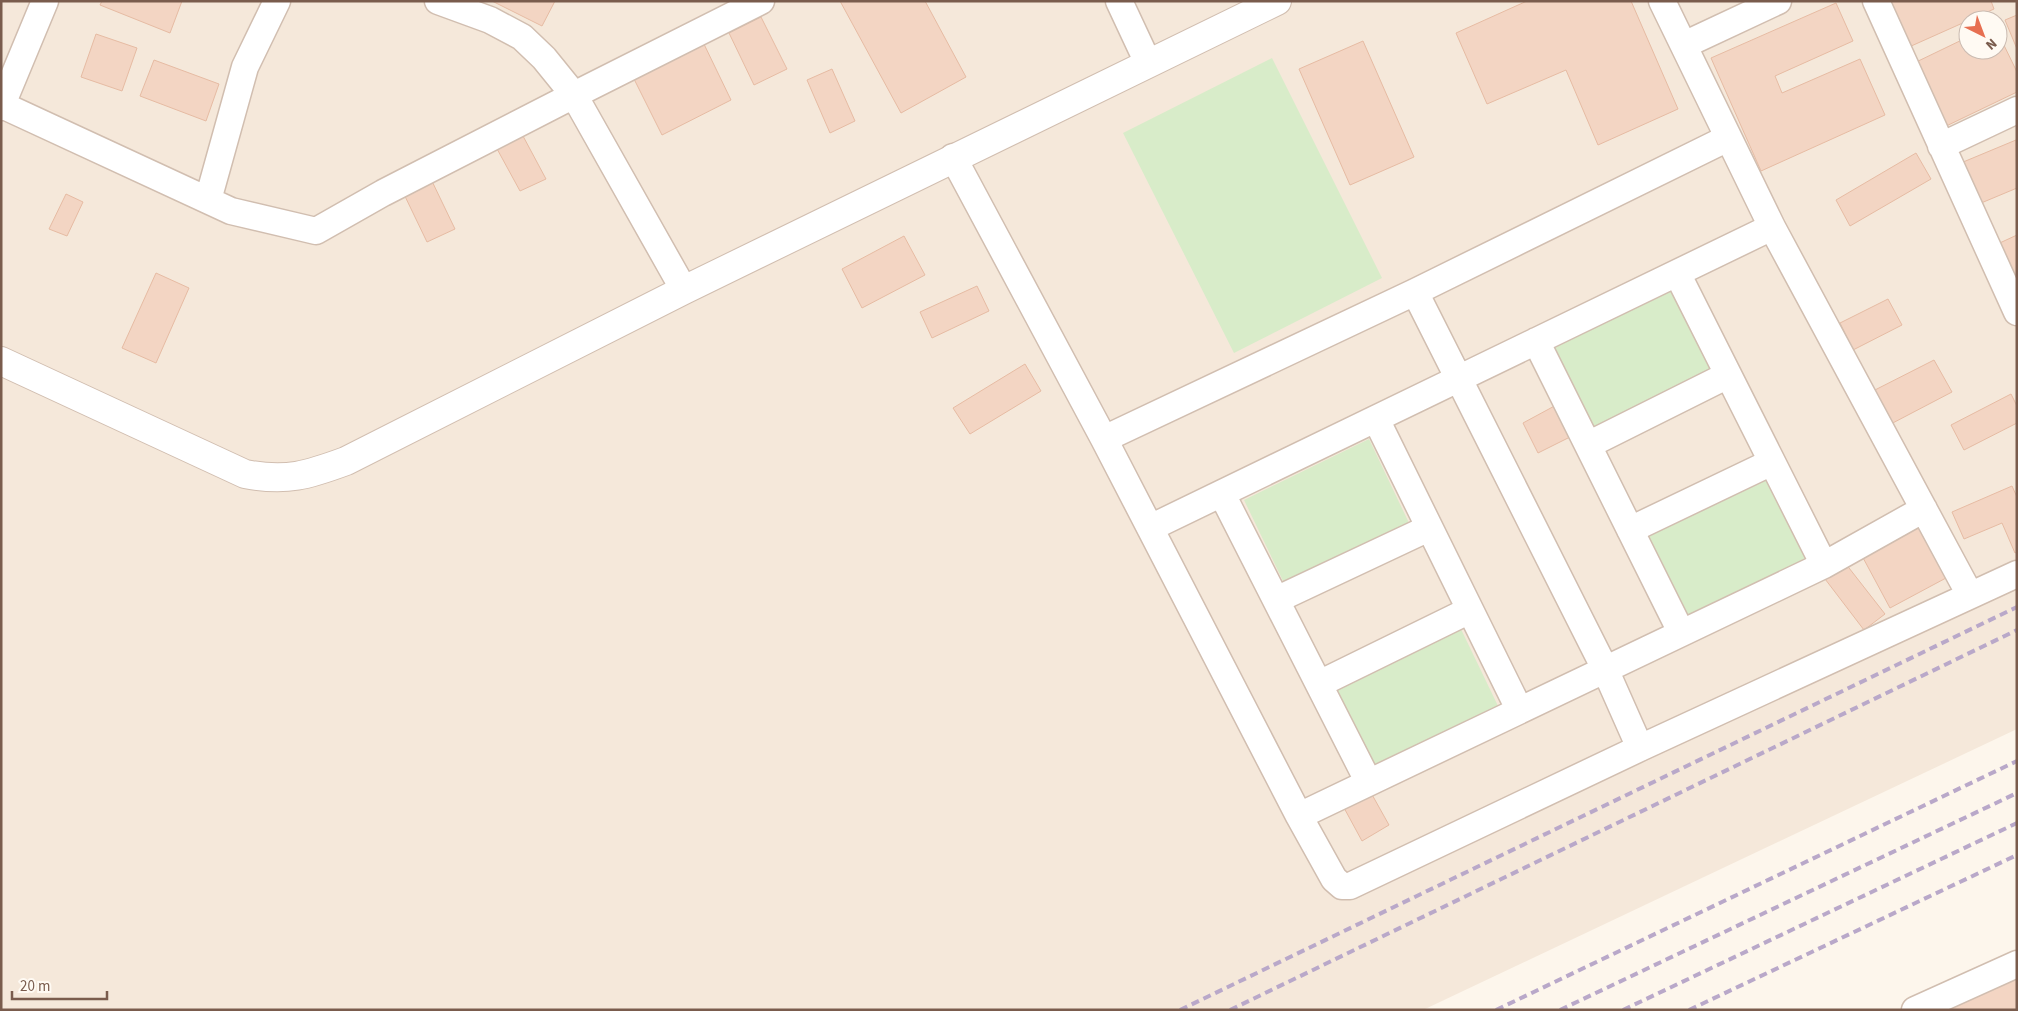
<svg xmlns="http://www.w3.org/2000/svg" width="2018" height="1011" font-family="'Source Sans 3',sans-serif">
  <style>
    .residential { fill: #f5e8da; fill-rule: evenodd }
    .green { fill: #d8ecc9 }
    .building { fill: #f3d5c3; stroke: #e6bba3 }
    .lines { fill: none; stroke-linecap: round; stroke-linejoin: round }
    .minor-casing { stroke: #d1beb0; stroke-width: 29 }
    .tertiary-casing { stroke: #d1beb0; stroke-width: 30 }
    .minor { stroke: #fff; stroke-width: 26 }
    .tertiary { stroke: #fff; stroke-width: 28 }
    .rail { stroke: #b9a8c9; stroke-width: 4; stroke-dasharray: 8 5; stroke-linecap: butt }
  </style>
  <rect width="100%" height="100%" fill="#fdf6ec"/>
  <path class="residential" d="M1 1H2017V729L1423 1010H1ZM1968 20H1998V50H1968Z"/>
  <path class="green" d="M1272 58 1382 278 1234 353 1123 133Z
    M1676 288 1716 372 1591 432 1551 349Z
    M1369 439 1409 523 1284 583 1244 500Z
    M1770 475 1810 559 1685 619 1645 536Z
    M1459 625 1499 708 1374 768 1334 685Z"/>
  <path class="building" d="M102 1H182L170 33 100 5Z
    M492 1H555L542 26Z
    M840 1H925L966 77 901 113Z
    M1527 1H1631L1678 109 1598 145 1566 70 1487 104 1456 33Z
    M1888 1H1991L1994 9 1909 47Z
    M1836 3 1853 41 1775 76 1782 93 1860 59 1885 115 1761 171 1711 58Z
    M2017 15V49L2005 20Z
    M761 17 787 69 754 85 729 33Z
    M1998 33 2017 72V92L1940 129 1910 65 1968 37V50H1998Z
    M96 34 137 48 122 91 81 77Z
    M702 40 731 100 662 135 632 75Z
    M1363 41 1414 157 1350 185 1299 69Z
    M154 60 219 84 206 121 140 96Z
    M832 69 855 121 830 133 807 80Z
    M523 136 546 179 520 191 496 147Z
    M2016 140 2017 188 1974 206 1956 165Z
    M1916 153 1931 179 1850 226 1836 200Z
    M429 175 455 229 427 242 401 188Z
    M66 194 83 202 67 236 49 229Z
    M2017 235V302L1991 247Z
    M904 236 925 275 862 308 842 269Z
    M156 273 189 288 156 363 122 348Z
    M977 286 989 311 932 338 920 312Z
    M1888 299 1902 325 1853 350 1840 323Z
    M1934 360 1952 392 1887 426 1869 393Z
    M1025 364 1041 391 970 434 953 408Z
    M2011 394 2017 406V423L1964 450 1951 425Z
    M1560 403 1576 434 1538 453 1523 423Z
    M2012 486 2017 497V552L2015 553 2002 523 1964 539 1952 512Z
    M1917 525 1946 578 1890 608 1861 554Z
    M1842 559 1885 614 1864 630 1822 575Z
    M1370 791 1389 825 1362 841 1343 806Z
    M2017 970V1010H1943Z"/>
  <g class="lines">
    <g class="minor-casing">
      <path id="minor" d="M438 1 490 20 522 37 544 58 574 95 684 290
        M1119 1 1148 63
        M1662 1 1772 227 1970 595
        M1876 1 2017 312
        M1684 45 1778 1
        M2 105 231 211 316 231 383 193 574 95 761 1
        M1 107 45 1
        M1941 146 2017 110
        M953 157 1104 439 1299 816 1334 879 1342 886H1350L1640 748 2017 574
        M208 200 245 67 277 1
        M1677 273 1824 565
        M1415 292 1605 669 1640 748
        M1536 341 1681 632
        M1376 419 1519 709
        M1104 439 1415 292 1728 138
        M1588 445 1728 375
        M1222 494 1368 781
        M1150 528 1772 227
        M1630 530 1772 462
        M1276 600 1429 528
        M1319 684 1470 610
        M1299 816 1824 565 1924 509
        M1915 1010 2017 964"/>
    </g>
    <g class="tertiary-casing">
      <path id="tertiary" d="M1 361 245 474C287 482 308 475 346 461L684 290 1277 1"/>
    </g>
    <use href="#minor" class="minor"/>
    <use href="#tertiary" class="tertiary"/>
    <path class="rail" d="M1180 1010 2017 607
      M1230 1010 2017 630
      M1496 1010 2017 761
      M1560 1010 2017 793
      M1623 1010 2017 823
      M1689 1010 2017 855"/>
  </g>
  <rect width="2018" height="1011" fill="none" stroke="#7a5c4d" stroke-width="5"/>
  <g transform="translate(1983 35) rotate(138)"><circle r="24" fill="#fffaf3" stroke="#cabbb1"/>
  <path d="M0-4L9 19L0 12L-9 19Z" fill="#e76f51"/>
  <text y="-8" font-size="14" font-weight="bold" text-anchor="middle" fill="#7a5c4d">N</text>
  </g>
  <path d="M12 991v8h95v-8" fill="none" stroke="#7a5c4d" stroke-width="2.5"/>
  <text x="20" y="991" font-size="15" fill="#7a5c4d" stroke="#fffaf3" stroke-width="4" paint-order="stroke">20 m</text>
</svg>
